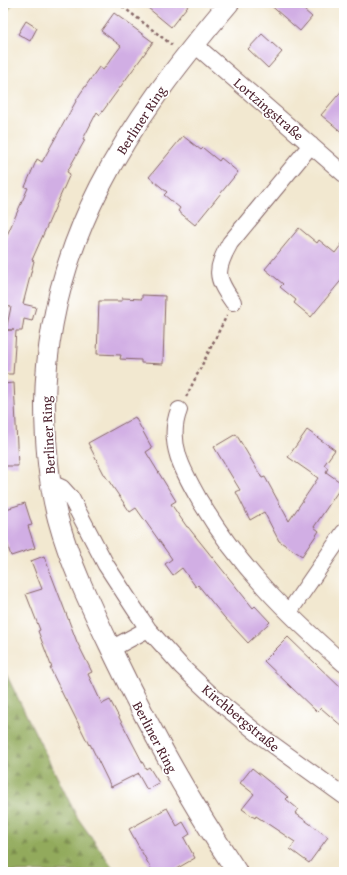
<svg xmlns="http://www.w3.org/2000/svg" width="347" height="875" font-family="'Gentium Book Plus',serif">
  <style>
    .grass { fill: url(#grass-dots); stroke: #817249 }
    .forest { fill: url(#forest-firs); stroke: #6e6444 }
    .building { fill: #d1aee4 }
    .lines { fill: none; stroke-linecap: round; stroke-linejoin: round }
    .minor-casing { stroke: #856565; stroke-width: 18 }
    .tertiary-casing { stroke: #856565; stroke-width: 22 }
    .path { stroke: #856565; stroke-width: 2.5; stroke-dasharray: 3 3; stroke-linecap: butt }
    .minor { stroke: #fff; stroke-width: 16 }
    .tertiary { stroke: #fff; stroke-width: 20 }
    .labels { text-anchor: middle; stroke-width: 3.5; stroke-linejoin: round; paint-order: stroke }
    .street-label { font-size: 14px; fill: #4a1f2b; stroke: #fff }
  </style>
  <defs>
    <pattern id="grass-dots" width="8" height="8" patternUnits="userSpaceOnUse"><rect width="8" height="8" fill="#b8c567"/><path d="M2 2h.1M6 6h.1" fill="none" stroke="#989f55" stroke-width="1.8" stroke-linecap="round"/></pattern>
    <pattern id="forest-firs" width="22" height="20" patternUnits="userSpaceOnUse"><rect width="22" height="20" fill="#92aa5c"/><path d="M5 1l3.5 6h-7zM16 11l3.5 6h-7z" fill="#798a4c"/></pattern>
  </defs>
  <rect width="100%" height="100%" fill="#fff"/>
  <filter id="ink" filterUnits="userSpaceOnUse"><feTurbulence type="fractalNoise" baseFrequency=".025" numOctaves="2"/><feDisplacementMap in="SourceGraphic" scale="8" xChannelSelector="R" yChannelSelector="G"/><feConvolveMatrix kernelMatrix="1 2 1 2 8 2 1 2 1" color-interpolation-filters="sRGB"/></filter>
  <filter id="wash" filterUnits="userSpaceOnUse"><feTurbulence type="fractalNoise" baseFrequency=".012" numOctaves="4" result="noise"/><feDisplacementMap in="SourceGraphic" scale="16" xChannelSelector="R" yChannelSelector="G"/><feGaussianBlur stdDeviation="0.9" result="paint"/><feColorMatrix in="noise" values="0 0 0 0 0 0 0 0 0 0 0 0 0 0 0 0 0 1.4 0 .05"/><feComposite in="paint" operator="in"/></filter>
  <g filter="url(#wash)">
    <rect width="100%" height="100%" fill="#f2e8d0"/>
    <path class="grass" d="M3 3H13L3 18Z"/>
    <path class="forest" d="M3 668 77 817 116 872H3Z"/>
    <g id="blocks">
      <path class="building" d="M142 3H190L171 27Z
        M268 3H296L312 17 300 31Z
        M114 13 153 42 100 115 97 112 83 139 85 140 67 172 70 174 32 260 34 261 23 304 36 307 32 321 24 319 22 331H16L13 374H3V330H14H6L11 307 3 305V244L28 188 25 187 37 159 42 162 80 94 99 67 103 70 121 46 101 31Z
        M26 21 37 28 30 41 18 34Z
        M262 34 282 52 268 68 248 49Z
        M344 88V134L321 115Z
        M183 136 201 150 203 148 219 161 221 158 238 172 195 225 178 211 180 208 164 195 167 192 149 177Z
        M299 228 317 243 319 240 335 253 344 241V277L311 317 294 303 296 300 280 287 283 284 265 269Z
        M142 295 165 296 163 364 141 363V360L120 359 121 355 97 354 99 301H122V298L142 299Z
        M14 383 18 466H3V384Z
        M135 417 152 448 146 452 176 501 171 504 187 527H188L253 608 255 606 270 622 248 643 224 617 198 585 196 587 182 568 173 575 165 564 172 559 136 508 130 512 104 474 88 443Z
        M307 430 335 450 324 465 328 468 326 472 343 484 314 527 319 531 302 556 279 541 264 512 250 520 236 492 240 490 214 447 236 434 262 478 265 477 289 521 318 478 288 457Z
        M25 503 32 525 28 526 35 548 11 556 3 531V510Z
        M44 556 77 642 92 672 88 674 102 704 110 700 146 769 149 767 159 783 147 790 138 774 139 773 111 787 90 744 89 745 66 699H65L50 668H52L38 631 40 630 26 594 42 589 31 561Z
        M288 637 344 691V728L321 708 317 712 264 661Z
        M252 768 288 797 286 799 298 809 295 813 328 837 309 863 290 849 295 842 256 816 255 818 242 809 254 794 240 783Z
        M167 808 177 826 183 822 190 834 184 838 195 858 171 872H153L129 829Z"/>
    </g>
  </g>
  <g filter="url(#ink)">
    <use href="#blocks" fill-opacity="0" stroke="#856565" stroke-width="1"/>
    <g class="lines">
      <g class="minor-casing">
        <path id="minor" d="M194 44 344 174
          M233 302C215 277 215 270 230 243L311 145
          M179 410C166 443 184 473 200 501 239 567 287 614 344 664
          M51 483 62 488 71 498 106 565 134 608 148 629 182 667 218 701 261 736 344 796
          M289 612 344 532
          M111 649 148 629"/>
      </g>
      <g class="tertiary-casing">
        <path id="tertiary" d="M229 3C128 122 47 241 45 403 45 442 48 481 58 519 71 567 94 613 115 657 151 732 191 803 237 872"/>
      </g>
      <path class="path" d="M118 3 172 45
        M186 397 227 315"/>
      <use href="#minor" class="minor"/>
      <use href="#tertiary" class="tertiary"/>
    </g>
  </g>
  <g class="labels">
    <g class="street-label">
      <text transform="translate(269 109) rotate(41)" y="5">Lortzingstraße</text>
      <text transform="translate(141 120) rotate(-57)" y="5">Berliner Ring</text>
      <text transform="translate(48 435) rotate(-93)" y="5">Berliner Ring</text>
      <text transform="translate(241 718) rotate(40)" y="5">Kirchbergstraße</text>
      <text transform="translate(155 737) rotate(62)" y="5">Berliner Ring</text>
    </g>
  </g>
  <rect width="347" height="875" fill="none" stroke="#fff" stroke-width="16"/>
</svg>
